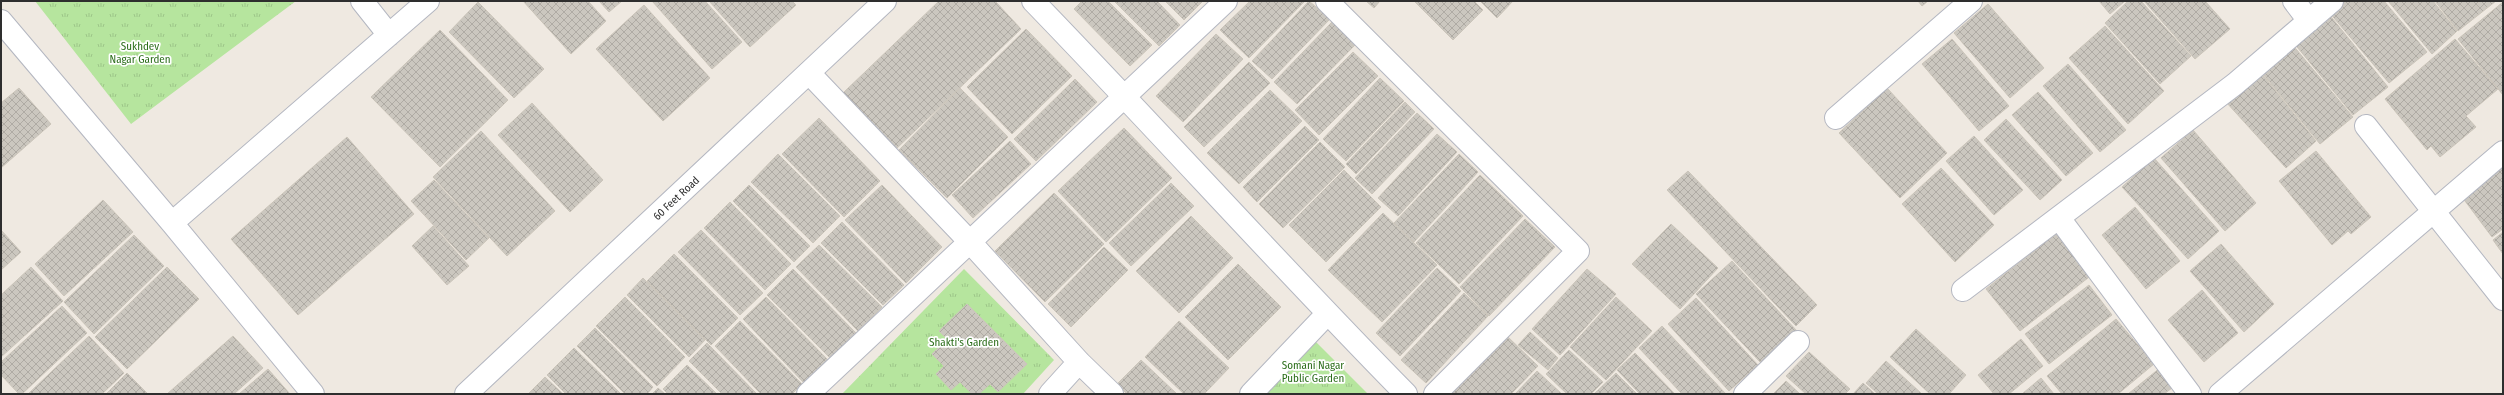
<svg xmlns="http://www.w3.org/2000/svg" width="2504" height="395" font-family="'Fira Sans Condensed',sans-serif">
  <style>
    .park { fill: url(#park-tufts) }
    .building { fill: url(#building-cross-hatch); stroke: #cbc5ba }
    .lines { fill: none; stroke-linecap: round; stroke-linejoin: round }
    .minor-casing { stroke: #b4b7c1; stroke-width: 24 }
    .secondary-casing { stroke: #b4b7c1; stroke-width: 24 }
    .minor { stroke: #fff; stroke-width: 22 }
    .secondary { stroke: #fff; stroke-width: 22 }
    .labels { text-anchor: middle; stroke-width: 3.5; stroke-linejoin: round; paint-order: stroke }
    .park-label { font-size: 11px; fill: #2c6e1b; stroke: #fff }
    .street-label { font-size: 11px; fill: #2e2e2e; stroke: #fff }
  </style>
  <defs>
    <pattern id="park-tufts" width="24" height="20" patternUnits="userSpaceOnUse"><rect width="24" height="20" fill="#b6e59e"/><path d="M3 7l-1-3M5 7V3M7 7l1-3M15 17l-1-3M17 17v-4M19 17l1-3" fill="none" stroke="#9dc588"/></pattern>
    <pattern id="building-cross-hatch" width="8" height="8" patternUnits="userSpaceOnUse"><rect width="8" height="8" fill="#cbc7bf"/><path d="M0 0l8 8M0 8l8-8" fill="none" stroke="#afaba4"/></pattern>
  </defs>
  <rect width="100%" height="100%" fill="#efe9e1"/>
  <path class="park" d="M35 1H296L131 124Z
    M964 269 1054 360 1023 394H842Z
    M1314 340 1368 394H1260Z"/>
  <path class="building" d="M523 1H588L606 21 571 54Z
    M599 1H622L609 12Z
    M652 1H705L742 42 712 69Z
    M709 1H792L796 5 750 47Z
    M939 1H995L1021 29 895 150 842 94Z
    M1082 1H1108L1152 45 1130 66 1074 9Z
    M1114 1H1157L1180 25 1159 46Z
    M1165 1H1203L1184 20Z
    M1250 1H1305L1249 58 1220 30Z
    M1309 1 1330 19 1272 79 1252 61Z
    M1366 1H1380L1374 8Z
    M1414 1H1474L1483 10 1453 40Z
    M1480 1H1513L1497 18Z
    M1918 1H1928L1922 6Z
    M2099 1H2125L2110 14Z
    M2128 1H2141L2191 56 2160 84 2105 23Z
    M2144 1H2205L2230 29 2195 59Z
    M2341 1H2384L2427 52 2389 83 2328 11Z
    M2388 1H2433L2457 31 2432 54Z
    M2435 1H2496L2458 31Z
    M478 2 544 69 514 98 449 32Z
    M2503 2V95L2458 39Z
    M1988 4 2044 68 2010 98 1954 33Z
    M644 5 710 78 663 121 596 49Z
    M2328 13 2388 87 2353 115 2293 42Z
    M1332 22 1356 44 1297 104 1274 82Z
    M2105 26 2164 91 2128 124 2069 58Z
    M1026 29 1072 76 1012 134 967 87Z
    M440 30 508 100 440 167 371 97Z
    M1216 34 1243 59 1183 122 1156 96Z
    M1952 39 2009 106 1979 131 1922 64Z
    M2455 39 2498 89 2466 116 2476 127 2440 157 2431 146 2427 150 2385 99Z
    M2291 43 2353 117 2320 144 2259 69Z
    M1353 52 1378 76 1319 135 1295 110Z
    M1249 62 1270 83 1204 147 1184 127Z
    M2068 64 2126 130 2100 152 2043 86Z
    M2258 69 2316 141 2286 168 2226 102Z
    M1380 78 1404 101 1346 161 1323 139Z
    M1075 79 1097 102 1036 161 1014 139Z
    M19 88 51 124 1 168V103Z
    M960 88 1008 137 947 198 899 150Z
    M1887 88 1947 153 1900 198 1839 133Z
    M1270 90 1302 121 1239 184 1207 153Z
    M2038 92 2093 153 2066 176 2012 115Z
    M1405 102 1415 112 1356 174 1346 164Z
    M532 103 603 180 570 212 498 135Z
    M1417 113 1434 129 1372 194 1355 178Z
    M819 118 880 181 844 217 782 154Z
    M2006 119 2062 180 2040 200 1984 140Z
    M1305 126 1319 140 1257 202 1243 187Z
    M1124 128 1172 178 1106 242 1058 191Z
    M2193 130 2256 203 2225 231 2161 158Z
    M481 131 555 211 507 256 433 177Z
    M1437 134 1457 152 1398 216 1378 198Z
    M1974 136 2023 190 1994 215 1946 161Z
    M347 137 414 214 298 315 231 239Z
    M1010 141 1031 164 973 218 952 195Z
    M1320 142 1345 167 1283 228 1259 204Z
    M2316 151 2371 217 2351 234 2348 231 2332 245 2279 181Z
    M778 154 840 216 813 243 751 182Z
    M1459 154 1478 172 1414 242 1394 223Z
    M2154 158 2219 231 2188 259 2122 187Z
    M2503 166V229L2492 237 2462 197Z
    M1941 168 1994 225 1955 262 1902 204Z
    M1344 170 1381 207 1326 262 1289 225Z
    M1688 171 1817 305 1796 326 1667 190Z
    M1480 175 1523 216 1459 284 1416 243Z
    M434 180 489 238 466 260 411 201Z
    M1171 183 1194 206 1131 266 1109 243Z
    M749 185 810 246 794 262 733 201Z
    M882 185 942 247 906 283 845 220Z
    M1054 193 1104 244 1045 302 995 251Z
    M103 200 133 232 64 296 35 264Z
    M730 202 791 264 765 290 704 228Z
    M2135 207 2180 261 2146 289 2102 235Z
    M1383 213 1437 265 1382 322 1328 270Z
    M1191 216 1233 258 1179 313 1136 271Z
    M1525 219 1555 247 1489 316 1460 287Z
    M842 222 904 285 883 305 821 243Z
    M1671 224 1718 268 1680 309 1632 264Z
    M433 226 469 266 447 285 412 246Z
    M1 230 21 252 1 270Z
    M701 230 763 293 740 315 678 252Z
    M2059 231 2093 274 2020 331 1986 289Z
    M2503 232V254L2493 240Z
    M134 235 164 266 94 334 64 302Z
    M2221 244 2274 304 2244 332 2190 271Z
    M819 245 882 307 858 331 796 267Z
    M1104 247 1128 270 1071 327 1048 304Z
    M674 254 738 318 711 345 647 281Z
    M1732 261 1797 331 1762 364 1696 294Z
    M1238 264 1281 307 1228 360 1185 317Z
    M31 267 63 301 1 357V295Z
    M167 267 199 299 127 369 95 337Z
    M1437 268 1461 291 1400 356 1376 333Z
    M793 269 856 333 830 358 767 295Z
    M1587 269 1616 294 1560 355 1532 329Z
    M643 278 705 340 689 357 627 295Z
    M2089 285 2112 315 2049 364 2025 334Z
    M2202 290 2238 333 2204 362 2168 320Z
    M1464 293 1488 316 1426 383 1401 360Z
    M625 297 685 357 657 386 596 326Z
    M766 297 829 361 805 384 743 319Z
    M1616 297 1652 331 1606 380 1570 347Z
    M1696 298 1758 365 1729 391 1668 324Z
    M967 304 1027 364 998 392 990 384 979 394H972L960 382 951 390 936 374 944 366 932 354 947 339 939 331Z
    M62 306 87 333 22 394H19L1 375V362Z
    M2116 319 2154 364 2118 394H2062L2047 376Z
    M740 321 802 384 792 394H761L715 346Z
    M1179 321 1229 368 1204 394H1184L1145 357Z
    M1662 326 1726 394H1682L1639 348Z
    M595 328 653 387 647 394H625L577 346Z
    M1916 329 1966 375 1949 394H1930L1890 357Z
    M1530 332 1558 358 1548 370 1518 345Z
    M89 336 124 373 102 394H28Z
    M233 336 263 368 234 394H167Z
    M1507 336 1538 366 1511 394H1451Z
    M2021 339 2043 366 2009 394H1994L1978 375Z
    M707 343 757 394H722L689 361Z
    M574 348 621 394H566L547 375Z
    M1569 350 1603 382 1591 394H1567L1546 374Z
    M1809 352 1850 389 1845 394H1806L1786 376Z
    M1635 353 1675 394H1640L1617 370Z
    M1141 360 1177 394H1127L1117 384Z
    M1886 361 1922 394H1878L1866 383Z
    M687 365 717 394H668L663 389Z
    M2161 367 2176 385 2164 394H2128Z
    M268 369 290 394H239Z
    M1537 371 1562 394H1515Z
    M127 373 148 394H106Z
    M1616 373 1637 394H1594Z
    M545 377 563 394H528Z
    M2041 378 2054 394H2022Z
    M1786 381 1800 394H1773Z
    M1863 383 1875 394H1853Z
    M658 388 665 394H652Z"/>
  <g class="lines">
    <g class="minor-casing">
      <path id="minor" d="M362 1 389 35
        M1033 1C1159 131 1279 265 1406 394
        M1327 1 1578 251 1435 394
        M2294 1 2309 21
        M1 21 172 223 313 394
        M809 73 970 242 1079 362 1112 394
        M1836 118 1971 1
        M2366 126 2503 299
        M2059 218 2190 394
        M172 223 428 1
        M1963 290 2235 84 2332 1
        M808 394 1226 1
        M1050 394 1079 362
        M1251 394 1327 314
        M1745 394 1798 342
        M2220 394 2503 152"/>
    </g>
    <g class="secondary-casing">
      <path id="secondary" d="M466 394 885 1"/>
    </g>
    <use href="#minor" class="minor"/>
    <use href="#secondary" class="secondary"/>
  </g>
  <g class="labels">
    <g class="park-label">
      <text x="140" y="50">Sukhdev<tspan x="140" dy="13">Nagar Garden</tspan></text>
      <text x="964" y="346">Shakti's Garden</text>
      <text x="1313" y="369">Somani Nagar<tspan x="1313" dy="13">Public Garden</tspan></text>
    </g>
    <g class="street-label">
      <text transform="translate(676 198) rotate(-43)" y="4">60 Feet Road</text>
    </g>
  </g>
  <rect width="2504" height="395" fill="none" stroke="#2e2e2e" stroke-width="4"/>
</svg>
